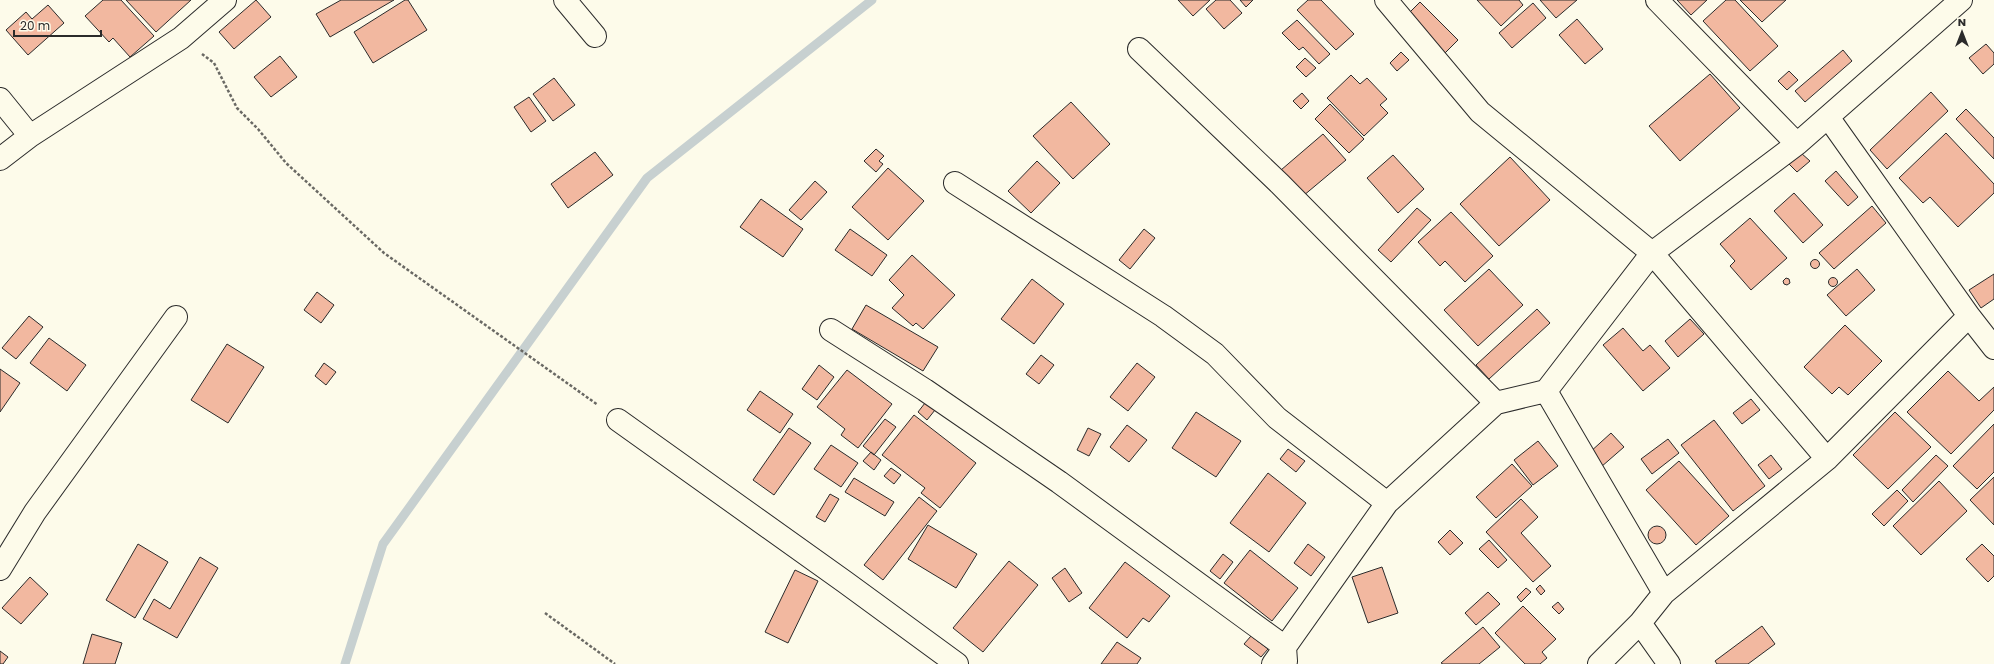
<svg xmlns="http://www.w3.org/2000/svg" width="1994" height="664" font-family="Poppins,sans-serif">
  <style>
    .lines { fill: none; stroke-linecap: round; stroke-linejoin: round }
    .stream { stroke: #c7d0d0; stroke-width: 9 }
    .building { fill: #f2b8a0; stroke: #2b2b2b }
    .street-casing { stroke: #2b2b2b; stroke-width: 24 }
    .path { stroke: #6a6964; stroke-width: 2.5; stroke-dasharray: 3 2; stroke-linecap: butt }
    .street { stroke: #fdfbea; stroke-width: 22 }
  </style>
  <rect width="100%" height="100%" fill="#fdfbea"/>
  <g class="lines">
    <path class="stream" d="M345 664 383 544 647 178 872 0"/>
  </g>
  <path class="building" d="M103 0H121L154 36 130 57 113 38 109 42 85 16Z
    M126 0H191L156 32Z
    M256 0 271 17 234 49 219 32Z
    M341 0H394L330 37 316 14Z
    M405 0H408L427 30 373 63 354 32Z
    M1178 0H1210L1193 16Z
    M1216 0H1230L1242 13 1224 29 1206 9Z
    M1240 0H1253L1246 7Z
    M1308 0H1321L1354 34 1336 50 1297 10Z
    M1477 0H1519L1523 5 1501 26Z
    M1540 0H1577L1556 18Z
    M1677 0H1707L1691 15Z
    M1726 0H1735L1778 46 1750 71 1703 21Z
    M1740 0H1786L1762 22Z
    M1420 2 1458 40 1444 54 1406 16Z
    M1533 3 1546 18 1512 48 1499 33Z
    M48 5 64 23 28 55 6 30 26 12 32 19Z
    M1577 19 1603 49 1585 64 1559 35Z
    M1297 20 1330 54 1319 64 1303 47 1299 50 1282 33Z
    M1986 44 1994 53V64L1983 74 1969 58Z
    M1843 50 1852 61 1805 102 1795 91Z
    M1401 52 1409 60 1397 71 1390 63Z
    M280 56 297 77 271 97 254 77Z
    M1305 58 1316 68 1306 77 1296 67Z
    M1789 71 1798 80 1787 90 1778 81Z
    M1710 74 1740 108 1680 161 1649 126Z
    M1351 75 1360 84 1367 78 1387 99 1380 105 1388 113 1364 136 1327 98Z
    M554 78 575 105 553 121 533 94Z
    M1931 92 1948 111 1887 169 1870 150Z
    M1302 93 1309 101 1301 109 1293 101Z
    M529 97 546 121 531 132 514 107Z
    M1071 102 1110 144 1073 179 1033 136Z
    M1330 104 1364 139 1349 153 1315 119Z
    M1966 109 1994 138V159L1956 119Z
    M1946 133 1994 184V193L1958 227 1930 197 1923 203 1899 178Z
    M1323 134 1346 160 1303 196 1281 170Z
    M876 149 884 156 879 161 883 164 876 172 864 161Z
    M595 152 613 175 568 208 551 184Z
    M1801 153 1810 161 1797 172 1789 164Z
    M1393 155 1424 189 1398 213 1367 178Z
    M1510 157 1550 200 1499 246 1460 204Z
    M1037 161 1060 183 1031 213 1008 191Z
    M888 168 924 201 888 240 852 207Z
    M1836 171 1858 197 1848 206 1825 181Z
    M815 181 827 192 801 220 789 210Z
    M1794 193 1823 225 1803 243 1774 211Z
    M761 199 803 229 783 257 740 227Z
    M1872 206 1886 223 1834 269 1819 253Z
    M1417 208 1431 220 1391 262 1378 250Z
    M1451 212 1493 256 1465 282 1445 261 1440 266 1418 242Z
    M1750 218 1787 258 1751 290 1730 266 1735 261 1720 244Z
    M850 229 887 255 872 276 835 250Z
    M1144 229 1155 238 1130 269 1119 260Z
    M912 255 955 295 923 329 916 323 913 326 892 308 904 295 889 280Z
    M1810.5 264a4.5 4.5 0 1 1 9 0a4.5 4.5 0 1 1-9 0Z
    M1489 269 1523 305 1478 346 1444 310Z
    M1857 269 1875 290 1846 316 1827 295Z
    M1994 274V299L1981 308 1969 290Z
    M1828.5 282a4.5 4.5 0 1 1 9 0a4.5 4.5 0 1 1-9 0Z
    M1786 278 1789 279 1790 283 1787 285 1784 284 1783 281Z
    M1032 279 1064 304 1034 344 1001 319Z
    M317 292 334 305 321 323 304 310Z
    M866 305 938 347 923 371 852 329Z
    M1537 309 1550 323 1489 379 1476 365Z
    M29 316 43 327 16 359 2 348Z
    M1690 319 1704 334 1678 357 1665 341Z
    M1845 325 1882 361 1848 395 1839 387 1832 394 1804 367Z
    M1623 328 1643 351 1650 345 1670 368 1643 391 1603 345Z
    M49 338 86 365 67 391 30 363Z
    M227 344 264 367 228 423 191 400Z
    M1041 355 1054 365 1039 384 1026 374Z
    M324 363 336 372 326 385 315 376Z
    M1137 363 1155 377 1128 411 1110 397Z
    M819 365 834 377 817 400 802 389Z
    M0 369 20 383 0 412Z
    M847 370 892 404 858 448 841 435 845 429 817 407Z
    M1948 371 1979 401 1994 387V410L1951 454 1907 412Z
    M760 391 793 414 780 433 747 410Z
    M1751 399 1760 410 1742 424 1733 413Z
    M925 403 935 410 927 420 918 412Z
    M1196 412 1241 441 1216 477 1172 448Z
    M1895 412 1931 447 1888 489 1853 455Z
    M914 415 976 463 940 508 921 493 925 488 882 455Z
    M885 419 896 427 874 455 863 446Z
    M1714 420 1765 486 1733 511 1681 445Z
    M1994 424V472L1977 489 1953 466Z
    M1127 425 1147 440 1129 462 1110 447Z
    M789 428 811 443 774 495 753 480Z
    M1088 428 1101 434 1089 456 1077 450Z
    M1611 433 1624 447 1601 467 1589 453Z
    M1668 439 1679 453 1652 474 1641 459Z
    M1538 441 1558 466 1533 485 1514 460Z
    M831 445 858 463 841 487 814 469Z
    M1288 449 1305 461 1296 472 1280 459Z
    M871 452 881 460 874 470 863 461Z
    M1771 455 1782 469 1769 479 1758 465Z
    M1936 455 1948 466 1913 502 1902 490Z
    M1679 461 1729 516 1696 545 1646 490Z
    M1512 464 1532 486 1496 518 1476 497Z
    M891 468 901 475 894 484 884 476Z
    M1268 473 1306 503 1269 552 1230 523Z
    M1994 477V525L1970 500Z
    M854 478 894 502 885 516 845 492Z
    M1939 481 1967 511 1921 555 1893 526Z
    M1897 490 1908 501 1884 526 1872 514Z
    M830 494 839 499 825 522 816 517Z
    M919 497 937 511 883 580 864 565Z
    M1521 499 1538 517 1521 533 1551 566 1533 582 1486 532Z
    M928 525 977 554 956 588 908 559Z
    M1648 535a9 9 0 1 1 18 0a9 9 0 1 1-18 0Z
    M1450 530 1463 543 1450 555 1438 542Z
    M1489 540 1507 560 1498 568 1479 549Z
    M138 544 168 562 135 618 106 600Z
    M1308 544 1325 557 1311 576 1294 563Z
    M1982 544 1994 556V576L1988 582 1966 559Z
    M1250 550 1298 588 1272 621 1224 583Z
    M1223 554 1233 562 1220 579 1210 571Z
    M200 557 218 568 177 638 143 619 154 599 170 609Z
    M1009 561 1038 585 983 652 953 628Z
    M1125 562 1170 596 1149 622 1143 618 1127 638 1089 608Z
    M1382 567 1398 613 1368 623 1352 577Z
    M1065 568 1082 593 1069 602 1052 578Z
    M795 570 818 581 788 643 765 632Z
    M30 577 48 594 21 624 2 608Z
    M1540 585 1545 591 1541 595 1536 589Z
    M1526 588 1531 592 1521 602 1517 597Z
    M1488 592 1500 604 1476 625 1465 613Z
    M1558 602 1564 609 1559 614 1552 607Z
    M1523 606 1556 639 1542 652 1547 658 1540 664H1525L1495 633Z
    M1762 626 1775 644 1748 664H1717L1715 661Z
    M1483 627 1500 647 1479 664H1443L1441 663Z
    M92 634 122 643 115 664H83Z
    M1251 636 1268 649 1261 657 1244 644Z
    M1117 642 1141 658 1137 664H1101Z
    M0 651 8 657 3 664H0Z"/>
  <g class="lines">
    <g class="street-casing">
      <path id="street" d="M565 0 595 36
        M1386 0 1480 112 1652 253 1827 459
        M1657 0 1797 144
        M1139 49 1280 184 1496 403
        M0 99 30 136
        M0 159 30 136 181 38 225 0
        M955 183 1163 316 1215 354 1277 418 1387 503
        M1969 316 1994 348
        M831 330 925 390 1059 482 1285 647 1286 661
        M1546 391 1664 593
        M618 420 845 582 957 664
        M0 569 35 512 176 317
        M1640 623 1669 664
        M1273 664 1387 503 1496 403 1546 391 1652 253 1797 144 1961 0
        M1599 664 1640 623 1664 593 1827 459 1969 316 1828 117"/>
    </g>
    <path class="path" d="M202 54 214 63 237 108 258 129 286 163 384 253 598 405
      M545 613 615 664"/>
    <use href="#street" class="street"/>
  </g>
  <g transform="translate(1962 32)" stroke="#fdfbea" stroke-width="3" paint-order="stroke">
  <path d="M0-3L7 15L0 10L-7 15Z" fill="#2b2b2b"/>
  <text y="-6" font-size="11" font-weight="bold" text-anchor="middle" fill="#2b2b2b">N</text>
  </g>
  <path d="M14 30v6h87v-6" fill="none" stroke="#2b2b2b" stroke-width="2"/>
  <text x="20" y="30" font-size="12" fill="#2b2b2b" stroke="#fdfbea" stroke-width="3" paint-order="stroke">20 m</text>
</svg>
